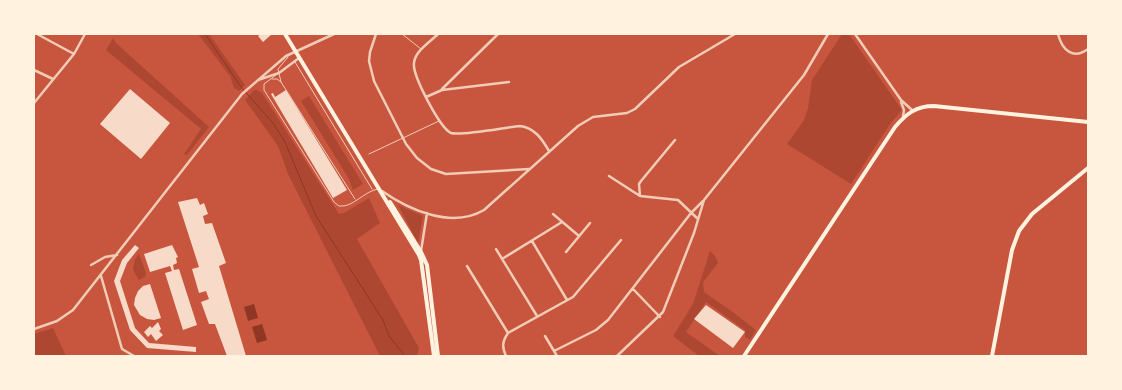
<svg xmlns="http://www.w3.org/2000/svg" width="1122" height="390" font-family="'Alegreya Sans',sans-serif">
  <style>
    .green { fill: #ae4732 }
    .water { fill: #8f3625 }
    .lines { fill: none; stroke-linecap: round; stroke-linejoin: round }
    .stream { stroke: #8f3625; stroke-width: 1 }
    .building { fill: #f7dbc8 }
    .service { stroke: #f1ccb7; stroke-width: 1 }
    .minor { stroke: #f1ccb7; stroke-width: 2.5 }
    .secondary { stroke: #fff3e0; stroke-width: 4 }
  </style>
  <rect width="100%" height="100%" fill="#c8553d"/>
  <path class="green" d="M198 34H209L245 85 239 91 234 88 230 76Z
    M842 34H849L902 110 890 124 851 184 787 144 804 120 808 108 812 80Z
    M113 38 116 43 209 127 187 155 184 154 201 129 106 50Z
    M254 90H257L262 93 339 214 344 213 369 198 380 223 357 239 419 348 417 356H380L288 174 278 146 245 100Z
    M309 96 363 184 353 190 349 179 301 101Z
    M398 205 423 216 418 243Z
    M710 251 715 256 718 263 703 282 704 292 734 313 756 330 750 340 745 337V330L706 302 686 332 720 356H699L673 336 693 304Z
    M139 254 146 273 145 277 139 280 133 270 135 259Z
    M53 328 66 356H34V334Z"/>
  <path class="water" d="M254 304 258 318 248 321 244 307Z
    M262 324 267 340 257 343 252 327Z"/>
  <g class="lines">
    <path class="stream" d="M205 34 241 87 273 123 285 142 316 216 383 320 389 336 405 356"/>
  </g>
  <path class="building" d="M261 34H272L263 42 258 36Z
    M130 89 170 123 141 159 100 124Z
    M286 90 347 190 333 198 271 94 273 93 275 97Z
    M197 198 200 205 204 203 208 214 203 216 205 224 212 223 226 263 219 266 246 356H227L215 324H209L201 302 209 299 206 291 199 293 192 269 199 267 178 202Z
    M135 245 139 248 127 263 120 281 135 328 149 343 196 347V352L147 348 130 330 114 281 122 260Z
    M172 245 178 257 176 258 177 263 173 265 174 270 179 269 197 325 183 330 165 273 172 271 170 266 150 272 144 254Z
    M150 284 161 318 154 320 147 319 140 315 134 305 135 298 138 291 143 286Z
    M706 305 745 332 733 348 694 319Z
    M158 322 161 329 159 331 163 335 156 341 151 334 148 337 144 332 150 326 152 328Z"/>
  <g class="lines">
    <path class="service" d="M402 34 421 49
      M288 57 278 69 281 82 355 199
      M295 62 372 189
      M276 75 264 84V90L334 202 339 206C353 208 364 191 378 189
      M272 79H277L281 82
      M369 154 439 121"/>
    <path class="minor" d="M37 34 74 54
      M376 34 370 52 369 61 374 81 406 144 417 158 431 169 446 174 529 169
      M438 34C430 42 415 51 414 63 412 75 440 128 451 133 462 136 507 127 520 126 535 128 542 139 549 151
      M855 34 901 100 912 110
      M1058 34C1062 50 1073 60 1088 49
      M34 70 53 79
      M258 80 279 73 299 58
      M442 89 498 34
      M426 97 442 90 509 82
      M901 102 904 110 903 117
      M34 103 74 54 85 34
      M609 176 640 196 678 200 698 219
      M382 191C409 210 452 229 484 210L578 126 593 117 627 113 635 109 679 67 735 34
      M640 196 639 184 641 181 675 140
      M553 214 579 236
      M532 241 567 300
      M496 249 537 316
      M421 251 427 213
      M566 252 590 223
      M502 259 562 222
      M91 265 105 257 117 255
      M467 266 508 333
      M101 276 122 349 134 356
      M633 289 660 317
      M34 329 57 321 73 310 242 94 286 56 334 34
      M545 336 557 356
      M554 351 596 330 608 320 691 213 703 201
      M506 356C502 347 502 342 508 333L573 297 621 240
      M617 356 663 312 694 233 704 200 804 75 828 34"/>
    <path class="secondary" d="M285 34 419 255 421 260 434 356
      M390 202 421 252 427 265 438 356
      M744 356 895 127C906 114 916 106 934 106L1088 122
      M992 356 1012 250 1019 231 1032 214 1088 168"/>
  </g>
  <rect width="1122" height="390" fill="none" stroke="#fff3e0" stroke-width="70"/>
</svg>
